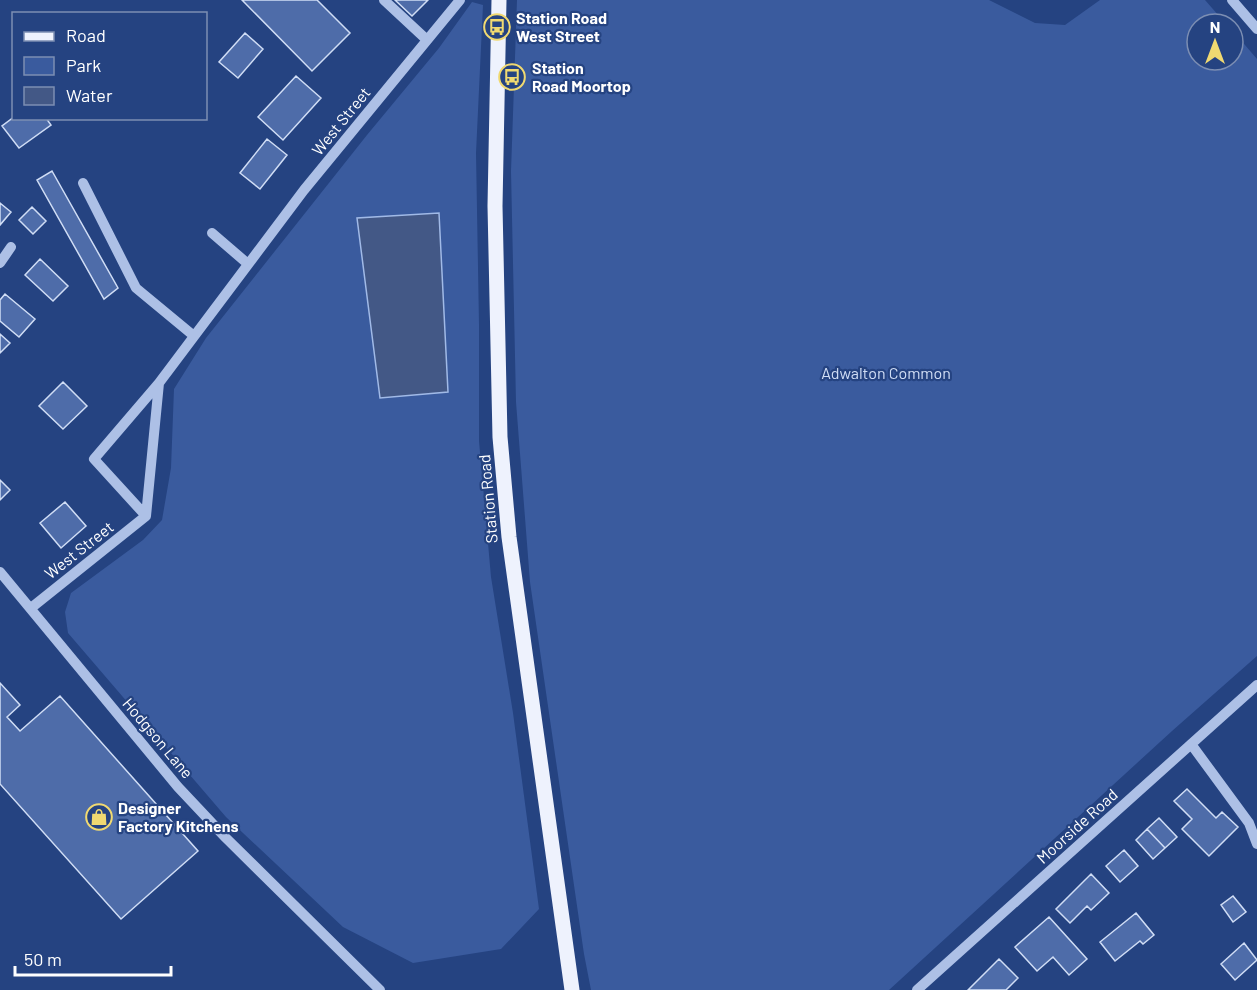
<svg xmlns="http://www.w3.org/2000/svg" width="1257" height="990" font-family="Barlow,sans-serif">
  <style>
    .green { fill: #3a5b9e }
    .water { fill: #435886; stroke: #a1bae7; stroke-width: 1.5 }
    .building { fill: #4e6ca9; stroke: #d0ddf5; stroke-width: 1.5 }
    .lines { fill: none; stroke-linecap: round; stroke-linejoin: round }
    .minor { stroke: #adc0e6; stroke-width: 10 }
    .major { stroke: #eef2fd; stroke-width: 15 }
    .labels { text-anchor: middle; stroke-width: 4.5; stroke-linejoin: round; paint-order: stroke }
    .poi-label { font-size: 16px; font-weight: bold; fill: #fff; stroke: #254381; text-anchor: start }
    .street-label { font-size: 16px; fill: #fff; stroke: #254381 }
    .park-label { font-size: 16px; fill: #d0ddf5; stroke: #254381 }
  </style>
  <rect width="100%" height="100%" fill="#254381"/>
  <path class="green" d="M517 0H989L1035 23 1065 25 1100 0H1205L1226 24H1197V60H1233V31L1257 59V656L1172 731 889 990H591L584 954 530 582 516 402 511 171Z
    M472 2 483 5 476 153 479 324V441L491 577 513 713 539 909 501 949 413 963 343 927 226 817 68 633 65 612 71 593 143 540 162 520 171 468 174 389 206 338 367 135 439 48Z"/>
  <path class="water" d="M439 213 448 392 380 398 357 218Z"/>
  <path class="building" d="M242 0H317L350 33 312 71Z
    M395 0H428L412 16Z
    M245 33 263 49 238 78 219 62Z
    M296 76 321 98 283 140 258 117Z
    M14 117V118H46L51 125 19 148 2 126Z
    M267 139 287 155 260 189 240 173Z
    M52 171 118 288 104 299 37 180Z
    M0 203 11 212 0 225Z
    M32 207 46 221 33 234 19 220Z
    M40 259 68 286 53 301 25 275Z
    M5 294 35 319 19 337 0 321V300Z
    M0 334 10 343 0 353Z
    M63 382 87 406 63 429 39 406Z
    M0 480 10 490 0 500Z
    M65 502 86 526 61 548 40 523Z
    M0 683 20 705 7 717 20 731 60 696 198 851 121 919 0 784Z
    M1187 789 1216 818 1222 812 1238 827 1209 856 1182 829 1192 819 1174 801Z
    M1159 818 1177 837 1165 848 1147 829Z
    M1147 829 1165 848 1153 859 1136 840Z
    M1124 850 1138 866 1120 882 1106 866Z
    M1091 874 1109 893 1091 910 1087 906 1070 923 1056 909Z
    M1233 896 1246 912 1233 922 1221 905Z
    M1136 913 1154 935 1143 944 1140 941 1115 961 1100 942Z
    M1049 917 1087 959 1069 975 1053 957 1037 971 1015 947Z
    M1244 943 1257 960 1235 980 1221 964Z
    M999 959 1018 978 1006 990H968Z"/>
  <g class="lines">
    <path class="minor" d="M384 0 427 40
      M1232 0 1257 29
      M83 183 136 288 194 336
      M212 233 248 264
      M0 263 11 247
      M146 516 94 459 159 383
      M0 572 178 787 226 838 380 990
      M31 608 146 516 159 383 304 190 460 0
      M1191 744 1249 823 1257 844
      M917 990 1257 685"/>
    <path class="major" d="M499 0 495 206 500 437 509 537 572 990"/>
  </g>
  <defs>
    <g id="bus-ring" transform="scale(1.35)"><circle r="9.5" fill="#254381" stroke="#f0d971" stroke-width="1.5"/><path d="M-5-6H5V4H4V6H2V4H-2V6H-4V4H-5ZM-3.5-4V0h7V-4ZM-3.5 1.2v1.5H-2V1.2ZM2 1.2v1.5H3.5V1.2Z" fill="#f0d971"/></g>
    <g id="shop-ring" transform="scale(1.35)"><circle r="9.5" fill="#254381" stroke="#f0d971" stroke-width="1.5"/><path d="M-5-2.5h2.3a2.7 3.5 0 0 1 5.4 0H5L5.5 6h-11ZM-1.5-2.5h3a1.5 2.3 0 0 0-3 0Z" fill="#f0d971"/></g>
  </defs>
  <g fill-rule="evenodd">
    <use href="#bus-ring" x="497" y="27"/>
    <use href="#bus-ring" x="512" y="77"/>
    <use href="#shop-ring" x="99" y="817"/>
  </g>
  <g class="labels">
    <g class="poi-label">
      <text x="516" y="24">Station Road<tspan x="516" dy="18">West Street</tspan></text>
      <text x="532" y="74">Station<tspan x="532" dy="18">Road Moortop</tspan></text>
      <text x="118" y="814">Designer<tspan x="118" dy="18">Factory Kitchens</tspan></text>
    </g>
    <g class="street-label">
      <text transform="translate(341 121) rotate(-51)" y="6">West Street</text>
      <text transform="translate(488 499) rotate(-95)" y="6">Station Road</text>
      <text transform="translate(79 550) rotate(-38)" y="6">West Street</text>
      <text transform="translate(158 738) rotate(50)" y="6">Hodgson Lane</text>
      <text transform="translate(1077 826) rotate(-42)" y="6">Moorside Road</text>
    </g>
    <g class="park-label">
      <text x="886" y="379">Adwalton Common</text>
    </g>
  </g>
  <rect x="12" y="12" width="195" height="108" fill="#254381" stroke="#7c8eb3" stroke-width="1.5"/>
  <rect x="24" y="32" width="30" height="9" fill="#eef2fd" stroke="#7c8eb3" stroke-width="1.5"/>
  <text x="66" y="42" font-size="18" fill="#ffffff">Road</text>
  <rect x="24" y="57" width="30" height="18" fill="#3a5b9e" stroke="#7c8eb3" stroke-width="1.5"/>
  <text x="66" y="72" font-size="18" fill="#ffffff">Park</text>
  <rect x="24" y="87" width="30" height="18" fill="#435886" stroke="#7c8eb3" stroke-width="1.5"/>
  <text x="66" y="102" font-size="18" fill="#ffffff">Water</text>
  <g transform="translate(1215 42)"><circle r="28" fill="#254381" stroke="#7c8eb3" stroke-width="1.5"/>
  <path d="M0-4.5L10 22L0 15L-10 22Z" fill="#f0d971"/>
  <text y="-9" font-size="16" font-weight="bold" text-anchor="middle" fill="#ffffff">N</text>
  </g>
  <path d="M15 966v9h156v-9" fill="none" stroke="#ffffff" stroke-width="3"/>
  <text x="24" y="966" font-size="18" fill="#ffffff" stroke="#254381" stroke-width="4.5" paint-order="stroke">50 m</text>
</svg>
